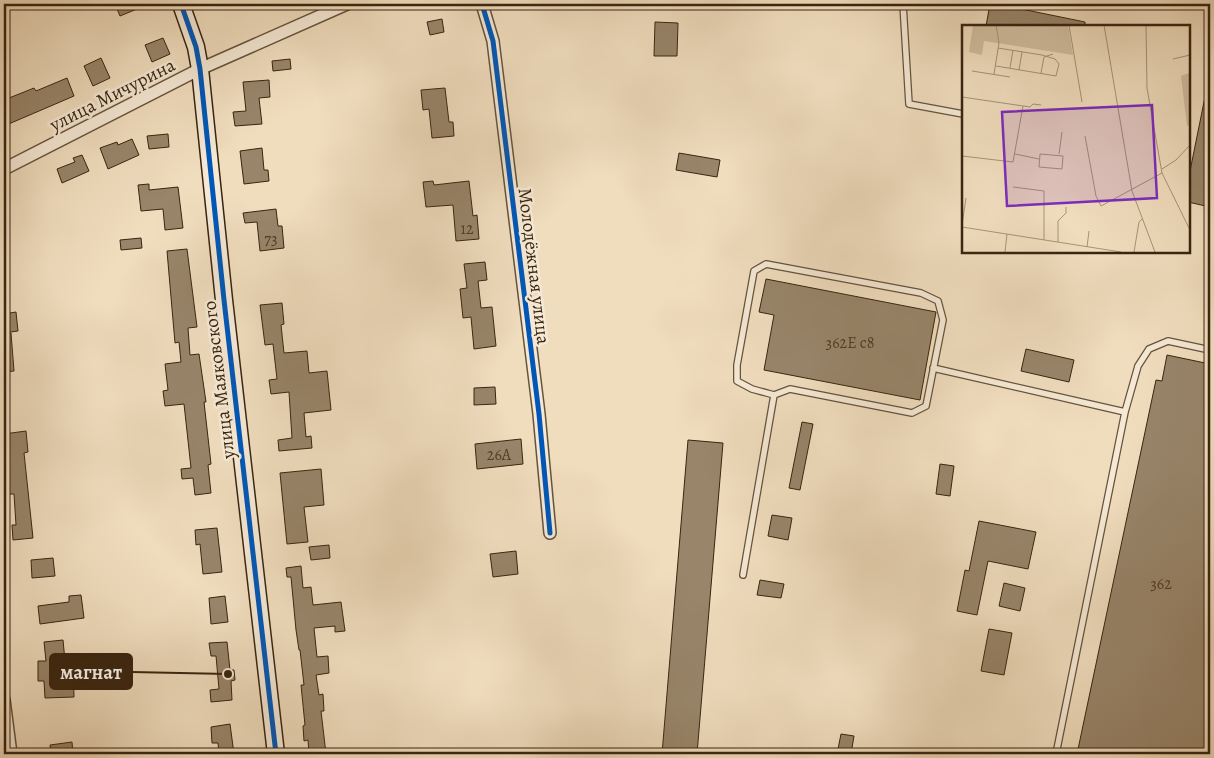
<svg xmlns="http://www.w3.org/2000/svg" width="1214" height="758" font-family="Alegreya,serif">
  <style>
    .building { fill: #98856a; stroke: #382510 }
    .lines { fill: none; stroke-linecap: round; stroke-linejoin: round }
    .lane-casing { stroke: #66533c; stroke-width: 8 }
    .street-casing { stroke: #66533c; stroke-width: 14 }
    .secondary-casing { stroke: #382510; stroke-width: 19 }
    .lane { stroke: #f5e9d5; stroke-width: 5.5 }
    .street { stroke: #f5e9d5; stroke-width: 11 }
    .secondary { stroke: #f5e9d5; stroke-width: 16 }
    .cycleway-casing { stroke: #f5e9d5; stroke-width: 8 }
    .cycleway { stroke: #0057b8; stroke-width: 5 }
    .labels { text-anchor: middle; stroke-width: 5; stroke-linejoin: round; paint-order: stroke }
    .number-label { font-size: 16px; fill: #503d26 }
    .street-label { font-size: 19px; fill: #382510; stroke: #f5e9d5 }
    .inset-road { fill: none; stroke: #a69378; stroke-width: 1 }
    .view { fill: #7b2cbf; fill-opacity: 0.15; stroke: #7b2cbf; stroke-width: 2.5 }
    .inset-edge { fill: none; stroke: #382510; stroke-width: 2.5 }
    .leader { fill: none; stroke: #382510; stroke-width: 2 }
    .callout-dot { fill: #382510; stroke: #f5e9d5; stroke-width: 2 }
    .callout { fill: #382510; stroke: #382510; stroke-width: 2 }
    .callout-label { font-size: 20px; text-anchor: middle; font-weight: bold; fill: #fff }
  </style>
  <rect width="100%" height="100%" fill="#f0ddbe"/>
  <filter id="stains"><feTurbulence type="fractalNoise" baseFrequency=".004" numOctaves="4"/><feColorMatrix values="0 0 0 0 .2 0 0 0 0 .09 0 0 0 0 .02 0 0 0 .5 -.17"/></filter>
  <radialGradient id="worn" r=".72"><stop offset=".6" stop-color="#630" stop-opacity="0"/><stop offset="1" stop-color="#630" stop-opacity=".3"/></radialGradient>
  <path class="building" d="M115 4H149L120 16Z
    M990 4H997L1085 22V26H986Z
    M442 19 444 32 430 35 427 22Z
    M655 22 678 23 677 56H654Z
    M163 38 170 54 152 62 145 45Z
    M101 58 110 78 93 86 84 66Z
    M290 59 291 69 273 71 272 61Z
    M67 78 74 96 4 126V100L34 88 36 91Z
    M269 80 270 97 259 98 262 124 235 126 233 112 246 111 243 82Z
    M445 88 449 122H453L454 136 432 138 429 109 423 110 421 90Z
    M1206 92H1210V207L1188 202V181Z
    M168 134 169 147 149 149 147 136Z
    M132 139 139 155 108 169 100 148 117 142 118 145Z
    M262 148 264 170H268L269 181 244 184 240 151Z
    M679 153 720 160 717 177 676 170Z
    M82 155 89 171 62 183 57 169 75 162 73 158Z
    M433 181 434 185 469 181 473 216 477 215 479 239 456 241 453 205 426 207 423 182Z
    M149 184V190L178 187 183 228 165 230 163 209 141 211 138 185Z
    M276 209 278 226H282L284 248 260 251 257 222 245 223 243 213Z
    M141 238 142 248 121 250 120 240Z
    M187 249 197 327 188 328 190 355 199 354 206 402H204L211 464 208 465 211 493 195 495 193 478 182 479 181 469 191 468 184 404 165 406 163 391 168 390 165 364 181 362 179 342 175 343 167 251Z
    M485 262 487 280 478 281 481 308 492 307 496 346 474 349 471 317 463 318 460 289 467 288 464 264Z
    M766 279 936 312 920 400 764 370 774 315 759 312Z
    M282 303 284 324 281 325 284 353 307 351 309 373 327 371 331 410 304 413 306 437 311 436 312 448 279 451 278 440 292 438 289 392 271 394 269 380 277 379 273 344 265 345 260 305Z
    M16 312 18 331 4 333V314Z
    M11 333 14 371 4 372V334Z
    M1026 349 1074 360 1069 382 1021 371Z
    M1167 355 1210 364V754H1077L1156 380 1162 381Z
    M495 387 496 404 474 405V388Z
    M802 422 813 424 800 490 789 488Z
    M26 431 28 452 24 453 33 538 13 540 12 525H16L14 494H8L4 434Z
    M521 439 523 464 477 469 475 444Z
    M688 440 723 443 697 754H662Z
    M940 464 954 466 950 496 936 494Z
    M321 469 324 505 304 507 308 542 287 544 280 473Z
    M772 515 792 518 788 540 768 536Z
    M979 521 1036 532 1028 569 988 561 977 615 957 611 965 570 969 571Z
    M217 528 222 572 203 574 200 544 196 545 195 530Z
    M329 545 330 558 311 560 309 547Z
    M516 551 518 574 493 577 490 554Z
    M53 558 55 576 32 578 31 560Z
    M301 566 303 588 311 587 313 605 341 602 345 631 335 632V626L314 628 317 657 328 656 329 673 316 675 319 695 323 694 324 711H321L326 754H309L308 740 304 741 303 726 305 725 301 685H304L300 650H299L296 630 291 577H287L286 568Z
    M760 580 784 584 781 598 757 595Z
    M1004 583 1025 588 1020 611 999 606Z
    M81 595 84 618 40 624 38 606 69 602V596Z
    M225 596 228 622 211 624 209 598Z
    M989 629 1012 633 1004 675 981 671Z
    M63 640 65 661 73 660 74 697 45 698 44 681H38V661H46L44 642Z
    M227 642 230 670H234L235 680 231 681 232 700 211 702 210 690 219 689 216 656H211L209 643Z
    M230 724 234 754H219L218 743H212L211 727Z
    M841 734 854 736 851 754H837Z
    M72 742 73 754H51L50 745Z"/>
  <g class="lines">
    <g class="lane-casing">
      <path id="lane" d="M903 4 909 104 963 114
        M766 264 921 293 938 301 943 320 926 406 912 413 790 389 774 395 752 389 737 381V365L754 271Z
        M933 368 1125 412
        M743 575 774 395
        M1056 754 1125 412 1138 366 1149 349 1168 341 1210 350"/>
    </g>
    <g class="street-casing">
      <path id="street" d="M482 4 493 41 539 414 550 533
        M4 169 200 69 347 4
        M4 700 11 754"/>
    </g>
    <g class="secondary-casing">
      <path id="secondary" d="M181 4 196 47 200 69 224 300 276 754"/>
    </g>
    <use href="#lane" class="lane"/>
    <use href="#street" class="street"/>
    <use href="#secondary" class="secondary"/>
    <g class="cycleway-casing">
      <path id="cycleway" d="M181 4 196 47 200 69 224 300 276 754
        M482 4 493 41 539 414 550 533"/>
    </g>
    <use href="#cycleway" class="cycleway"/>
  </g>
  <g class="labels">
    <g class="number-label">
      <text x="467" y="234">12</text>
      <text x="271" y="244">73</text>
      <text x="850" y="348">362Е с8</text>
      <text x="499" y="460">26А</text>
      <text x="1161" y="589">362</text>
    </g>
    <g class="street-label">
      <text transform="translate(112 94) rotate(-27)" y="7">улица Мичурина</text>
      <text transform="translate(535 266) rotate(83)" y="7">Молодёжная улица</text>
      <text transform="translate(218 380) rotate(-97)" y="7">улица Маяковского</text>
    </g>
  </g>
  <g transform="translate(962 25)">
    <rect width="228" height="228" fill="#f0ddbe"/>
    <path d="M11 0H106L111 30 22 16 20 30 7 27ZM227 48 228 100 225 101 219 51Z" fill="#d1bea0"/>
    <path class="inset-road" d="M107 0 120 77M142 0 170 166 193 227M184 0 185 63 200 148 228 205M211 34 228 30M34 41 94 51 97 39 93 34 80 30 36 23M48 43 51 25M57 45 60 27M10 46 48 52M79 48 82 32 91 29M32 49 37 18 34 0M0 72 68 82 71 79 79 80M123 111 134 171 139 181 200 148M53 129 77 134M78 129 101 131 100 144 77 142ZM97 129 100 107M0 131 51 137 61 81M200 144 214 135 228 120M51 162 82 166V215M0 200 4 173M0 202 159 227M96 217V196L104 188V182M125 222 127 206M43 227 45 209M172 227 177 197 180 194"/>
    <path class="view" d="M190 80 195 173 45 181 40 87Z"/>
    <rect width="228" height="228" class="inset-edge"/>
  </g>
  <path class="leader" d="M228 674L132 672"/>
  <circle class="callout-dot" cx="228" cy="674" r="5"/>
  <rect class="callout" x="50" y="654" width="82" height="35" rx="5"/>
  <g class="callout-label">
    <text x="91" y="679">магнат</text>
  </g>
  <rect width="1214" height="758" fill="none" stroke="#f0ddbe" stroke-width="20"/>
  <rect x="5" y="5" width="1204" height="748" fill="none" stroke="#382510" stroke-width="2.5"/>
  <rect x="10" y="10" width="1194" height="738" fill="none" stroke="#382510"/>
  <rect width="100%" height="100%" filter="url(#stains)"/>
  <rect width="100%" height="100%" fill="url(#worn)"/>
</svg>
